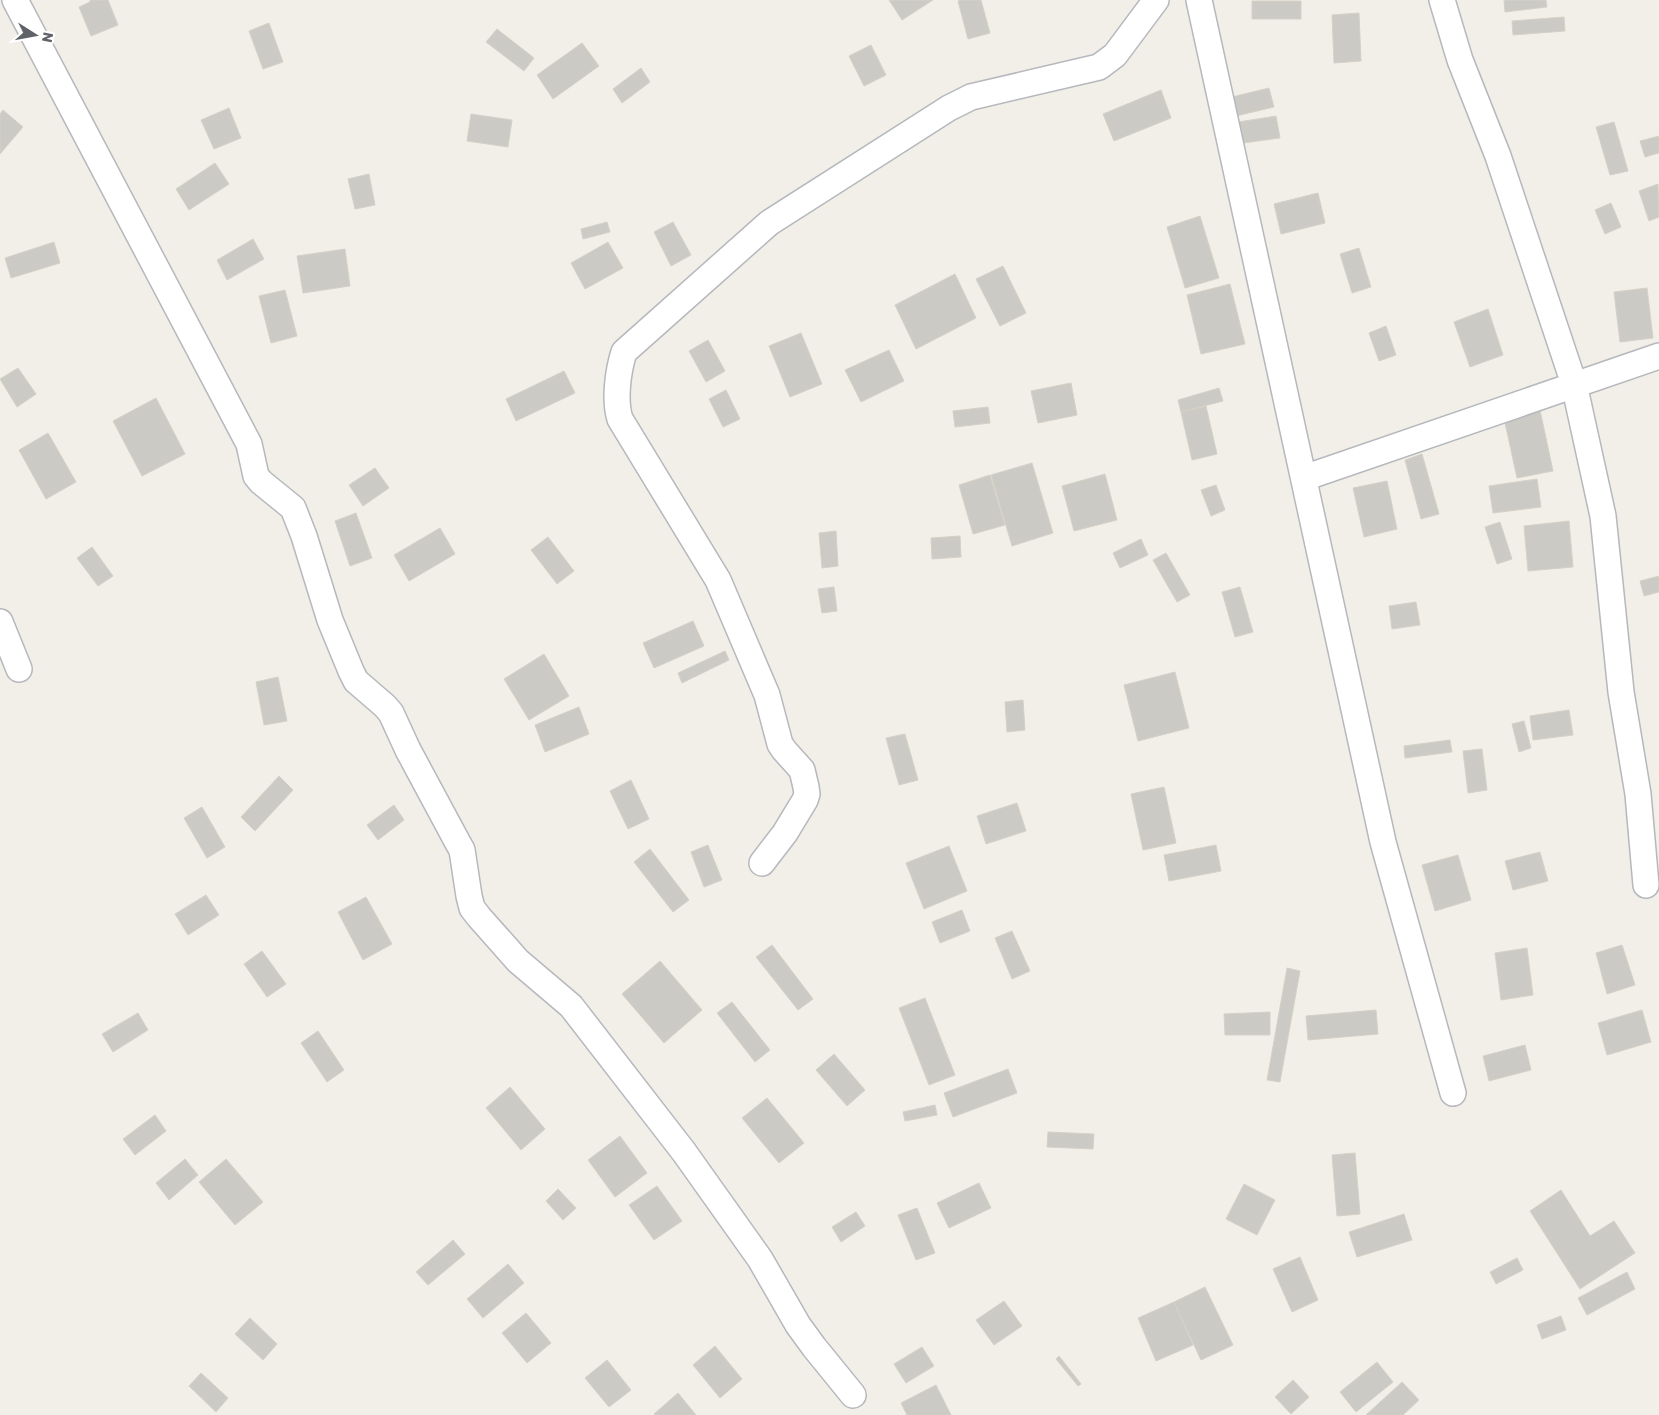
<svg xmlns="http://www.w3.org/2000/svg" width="1659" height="1415" font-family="Rubik,sans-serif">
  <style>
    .building { fill: #cccac5; stroke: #d6d1c6 }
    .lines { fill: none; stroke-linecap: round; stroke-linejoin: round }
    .street-casing { stroke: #b5b8bc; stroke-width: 28 }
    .street { stroke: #fff; stroke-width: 25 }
  </style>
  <rect width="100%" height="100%" fill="#f1efe8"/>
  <path class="building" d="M90 0H108L118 25 91 36 79 7 90 2Z
    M889 0H933L902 20Z
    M961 0H981L990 33 968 39 958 1Z
    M1504 0H1546L1547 7 1505 12Z
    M1252 1H1301V19H1252Z
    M1359 13 1361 61 1334 63 1332 15Z
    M1564 17 1565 31 1513 35 1512 21Z
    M269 23 283 62 263 69 249 31Z
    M497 29 534 58 524 71 486 42Z
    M582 43 599 66 553 99 537 75Z
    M871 45 886 75 864 86 849 56Z
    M641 68 650 82 622 103 613 89Z
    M1269 88 1274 107 1236 116 1232 97Z
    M1161 90 1171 118 1114 141 1103 114Z
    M229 108 241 138 214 149 201 120Z
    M3 110 23 127 0 154V114Z
    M471 114 512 120 508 147 467 141Z
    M1276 116 1280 138 1236 144 1232 123Z
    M1614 122 1628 171 1610 175 1596 127Z
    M1659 136V153L1645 157 1640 141Z
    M215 163 229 184 189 210 176 189Z
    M369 174 375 205 355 209 348 179Z
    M1658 184 1659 217 1649 221 1639 191Z
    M1318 193 1325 223 1281 234 1274 204Z
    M1611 203 1621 227 1605 234 1595 210Z
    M1200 216 1219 278 1185 288 1167 227Z
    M607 222 610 232 583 239 581 229Z
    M673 222 691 255 671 266 654 232Z
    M253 239 264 259 227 280 217 260Z
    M54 242 60 263 11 278 5 258Z
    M608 242 623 268 585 289 571 263Z
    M1359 248 1371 287 1352 293 1340 254Z
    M345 249 350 286 303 293 297 256Z
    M1003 266 1026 313 1000 326 976 279Z
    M955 274 976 318 916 349 895 305Z
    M1230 284 1245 344 1201 354 1187 295Z
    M1647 288 1653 338 1620 342 1614 292Z
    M285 290 297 336 271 343 259 296Z
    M1488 309 1503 355 1470 367 1454 322Z
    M1386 326 1396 355 1379 361 1369 333Z
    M801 333 822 384 790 397 769 346Z
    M708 340 725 371 706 382 689 351Z
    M889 350 904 381 861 402 845 370Z
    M18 368 36 394 17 407 0 379Z
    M564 371 575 393 516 421 506 399Z
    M1071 383 1077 415 1038 423 1031 391Z
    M1219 388 1223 401 1181 412 1178 400Z
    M726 390 740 419 723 427 709 399Z
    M156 398 185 454 142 476 113 421Z
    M1206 406 1217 454 1192 460 1181 412Z
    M988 407 990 423 955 427 953 411Z
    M1540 410 1553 471 1517 478 1504 418Z
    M48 433 76 482 46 499 19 450Z
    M1422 454 1439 514 1421 519 1405 460Z
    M1032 463 1053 533 1012 546 991 475Z
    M375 468 389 488 363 506 349 485Z
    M1105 474 1117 520 1074 531 1062 486Z
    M990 475 1005 525 973 534 959 485Z
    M1537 479 1541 507 1493 513 1489 486Z
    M1387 481 1397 529 1364 537 1353 488Z
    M1216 485 1225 510 1211 516 1201 490Z
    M356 513 372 558 350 566 335 521Z
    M1569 521 1573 567 1528 571 1524 526Z
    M1500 522 1512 559 1497 564 1485 527Z
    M440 528 455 554 409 581 394 555Z
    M836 531 838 566 822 568 819 533Z
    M960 536 961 557 932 559 931 538Z
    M548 537 574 571 557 584 531 550Z
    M1141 539 1148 555 1120 568 1113 553Z
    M92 547 113 576 98 586 77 558Z
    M1166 553 1190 595 1177 602 1153 560Z
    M1659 576V592L1644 596 1640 581Z
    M834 587 837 611 822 613 818 589Z
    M1240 587 1253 632 1235 637 1222 592Z
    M1416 602 1420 625 1392 629 1389 606Z
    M693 621 704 646 654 668 643 643Z
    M725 651 729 660 682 683 678 673Z
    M544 654 569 696 529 720 504 679Z
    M1175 672 1189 728 1138 741 1124 685Z
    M278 677 287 721 264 725 256 682Z
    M1023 700 1025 730 1007 732 1005 702Z
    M579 707 589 734 545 752 535 725Z
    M1569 710 1573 735 1533 740 1530 716Z
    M1524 721 1531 748 1519 752 1512 724Z
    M905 734 918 780 899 785 886 738Z
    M1450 740 1452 752 1405 758 1404 746Z
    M1482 749 1487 790 1468 793 1463 751Z
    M279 776 293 790 255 831 241 817Z
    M631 780 649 819 628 829 610 791Z
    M1164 787 1176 843 1143 850 1131 794Z
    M1017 803 1026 831 986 844 977 816Z
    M394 805 404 820 378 840 367 825Z
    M202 807 225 847 207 858 184 818Z
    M708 845 722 880 704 887 691 852Z
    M1216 845 1221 871 1169 881 1164 855Z
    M949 846 967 891 924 909 906 863Z
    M650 849 689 900 673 912 634 862Z
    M1540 852 1548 881 1513 890 1505 861Z
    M1458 855 1471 900 1435 911 1422 865Z
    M206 895 219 915 188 935 175 914Z
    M366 897 392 944 363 960 338 912Z
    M962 910 970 931 940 943 932 922Z
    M1012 931 1030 971 1012 979 995 938Z
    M772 945 813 999 798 1010 756 957Z
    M1622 945 1635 985 1607 994 1596 953Z
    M1527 948 1533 995 1501 1000 1495 953Z
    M262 951 286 984 267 997 244 964Z
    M660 961 702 1010 664 1043 622 994Z
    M1287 968 1300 971 1280 1082 1267 1080Z
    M925 998 955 1075 929 1085 899 1008Z
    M732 1002 770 1050 755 1062 717 1013Z
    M1376 1010 1378 1034 1308 1040 1306 1016Z
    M1642 1010 1651 1042 1607 1055 1598 1023Z
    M1270 1012V1035H1225L1224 1014Z
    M138 1013 148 1030 113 1052 102 1034Z
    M318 1031 344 1070 327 1082 301 1043Z
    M1525 1045 1531 1070 1489 1081 1483 1056Z
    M834 1054 865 1090 847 1106 816 1070Z
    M1008 1069 1017 1093 953 1117 944 1093Z
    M510 1087 545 1129 521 1150 486 1108Z
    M767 1098 804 1143 779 1163 742 1118Z
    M935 1105 937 1115 905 1121 903 1112Z
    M155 1115 166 1131 135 1155 123 1139Z
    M1048 1132 1094 1134 1093 1149 1047 1147Z
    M620 1136 647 1173 615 1197 588 1160Z
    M1355 1153 1360 1214 1337 1216 1332 1155Z
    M185 1159 198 1175 169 1200 156 1183Z
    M226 1159 263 1202 235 1225 199 1182Z
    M979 1183 991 1208 949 1228 937 1203Z
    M1244 1184 1275 1200 1257 1235 1226 1219Z
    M657 1186 682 1221 654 1240 629 1205Z
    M558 1189 576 1208 563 1220 546 1201Z
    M1561 1190 1590 1236 1614 1221 1635 1253 1580 1289 1530 1211Z
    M917 1208 935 1253 916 1260 898 1215Z
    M856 1212 865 1226 841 1242 832 1227Z
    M1404 1214 1412 1240 1357 1257 1349 1232Z
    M453 1240 465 1254 428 1285 416 1272Z
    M1300 1257 1318 1300 1292 1312 1273 1269Z
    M1517 1258 1523 1270 1496 1284 1490 1272Z
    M508 1264 524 1283 483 1318 467 1299Z
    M1627 1272 1635 1289 1587 1315 1578 1298Z
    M1205 1287 1233 1345 1201 1360 1174 1302Z
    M1004 1301 1022 1326 994 1345 976 1320Z
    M1174 1302 1193 1345 1156 1361 1138 1318Z
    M526 1313 551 1343 527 1363 502 1333Z
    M1561 1316 1566 1330 1542 1339 1537 1325Z
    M250 1318 277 1344 263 1360 235 1334Z
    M715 1346 742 1379 720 1398 693 1365Z
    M922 1347 934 1366 906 1383 894 1364Z
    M1059 1356 1081 1384 1078 1386 1056 1359Z
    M607 1360 631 1390 609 1407 585 1378Z
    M1377 1362 1393 1382 1356 1412 1340 1392Z
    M201 1373 228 1398 216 1412 189 1386Z
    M1293 1380 1309 1397 1291 1414 1275 1397Z
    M1402 1382 1419 1400 1403 1415H1366Z
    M936 1385 951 1415H907L901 1403Z
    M678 1393 696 1415H655L654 1414Z"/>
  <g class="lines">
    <g class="street-casing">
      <path id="street" d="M15 0 249 444 256 476 261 482 293 508 304 536 330 620 351 671 356 681 385 706 391 713 408 750 458 843 462 850 469 896 472 908 479 917 518 961 571 1006 684 1152 760 1259 798 1325 814 1347 853 1395
        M1199 0 1383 842 1453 1093
        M1442 0 1460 60 1498 156 1574 384 1603 516 1621 692 1638 794 1646 885
        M1304 478 1659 356
        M0 622 19 669
        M762 863 785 833 805 800 807 794 806 787 802 770 784 750 780 744 767 695 718 580 620 419C614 400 618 371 624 352L769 223 949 108 971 97 1099 67 1115 55 1156 0"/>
    </g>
    <use href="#street" class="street"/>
  </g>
  <g transform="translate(35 35) rotate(101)" stroke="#ffffff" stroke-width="4" paint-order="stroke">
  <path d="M0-4L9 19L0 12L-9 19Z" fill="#5f6368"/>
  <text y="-8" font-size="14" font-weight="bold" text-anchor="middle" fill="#5f6368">N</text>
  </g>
</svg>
